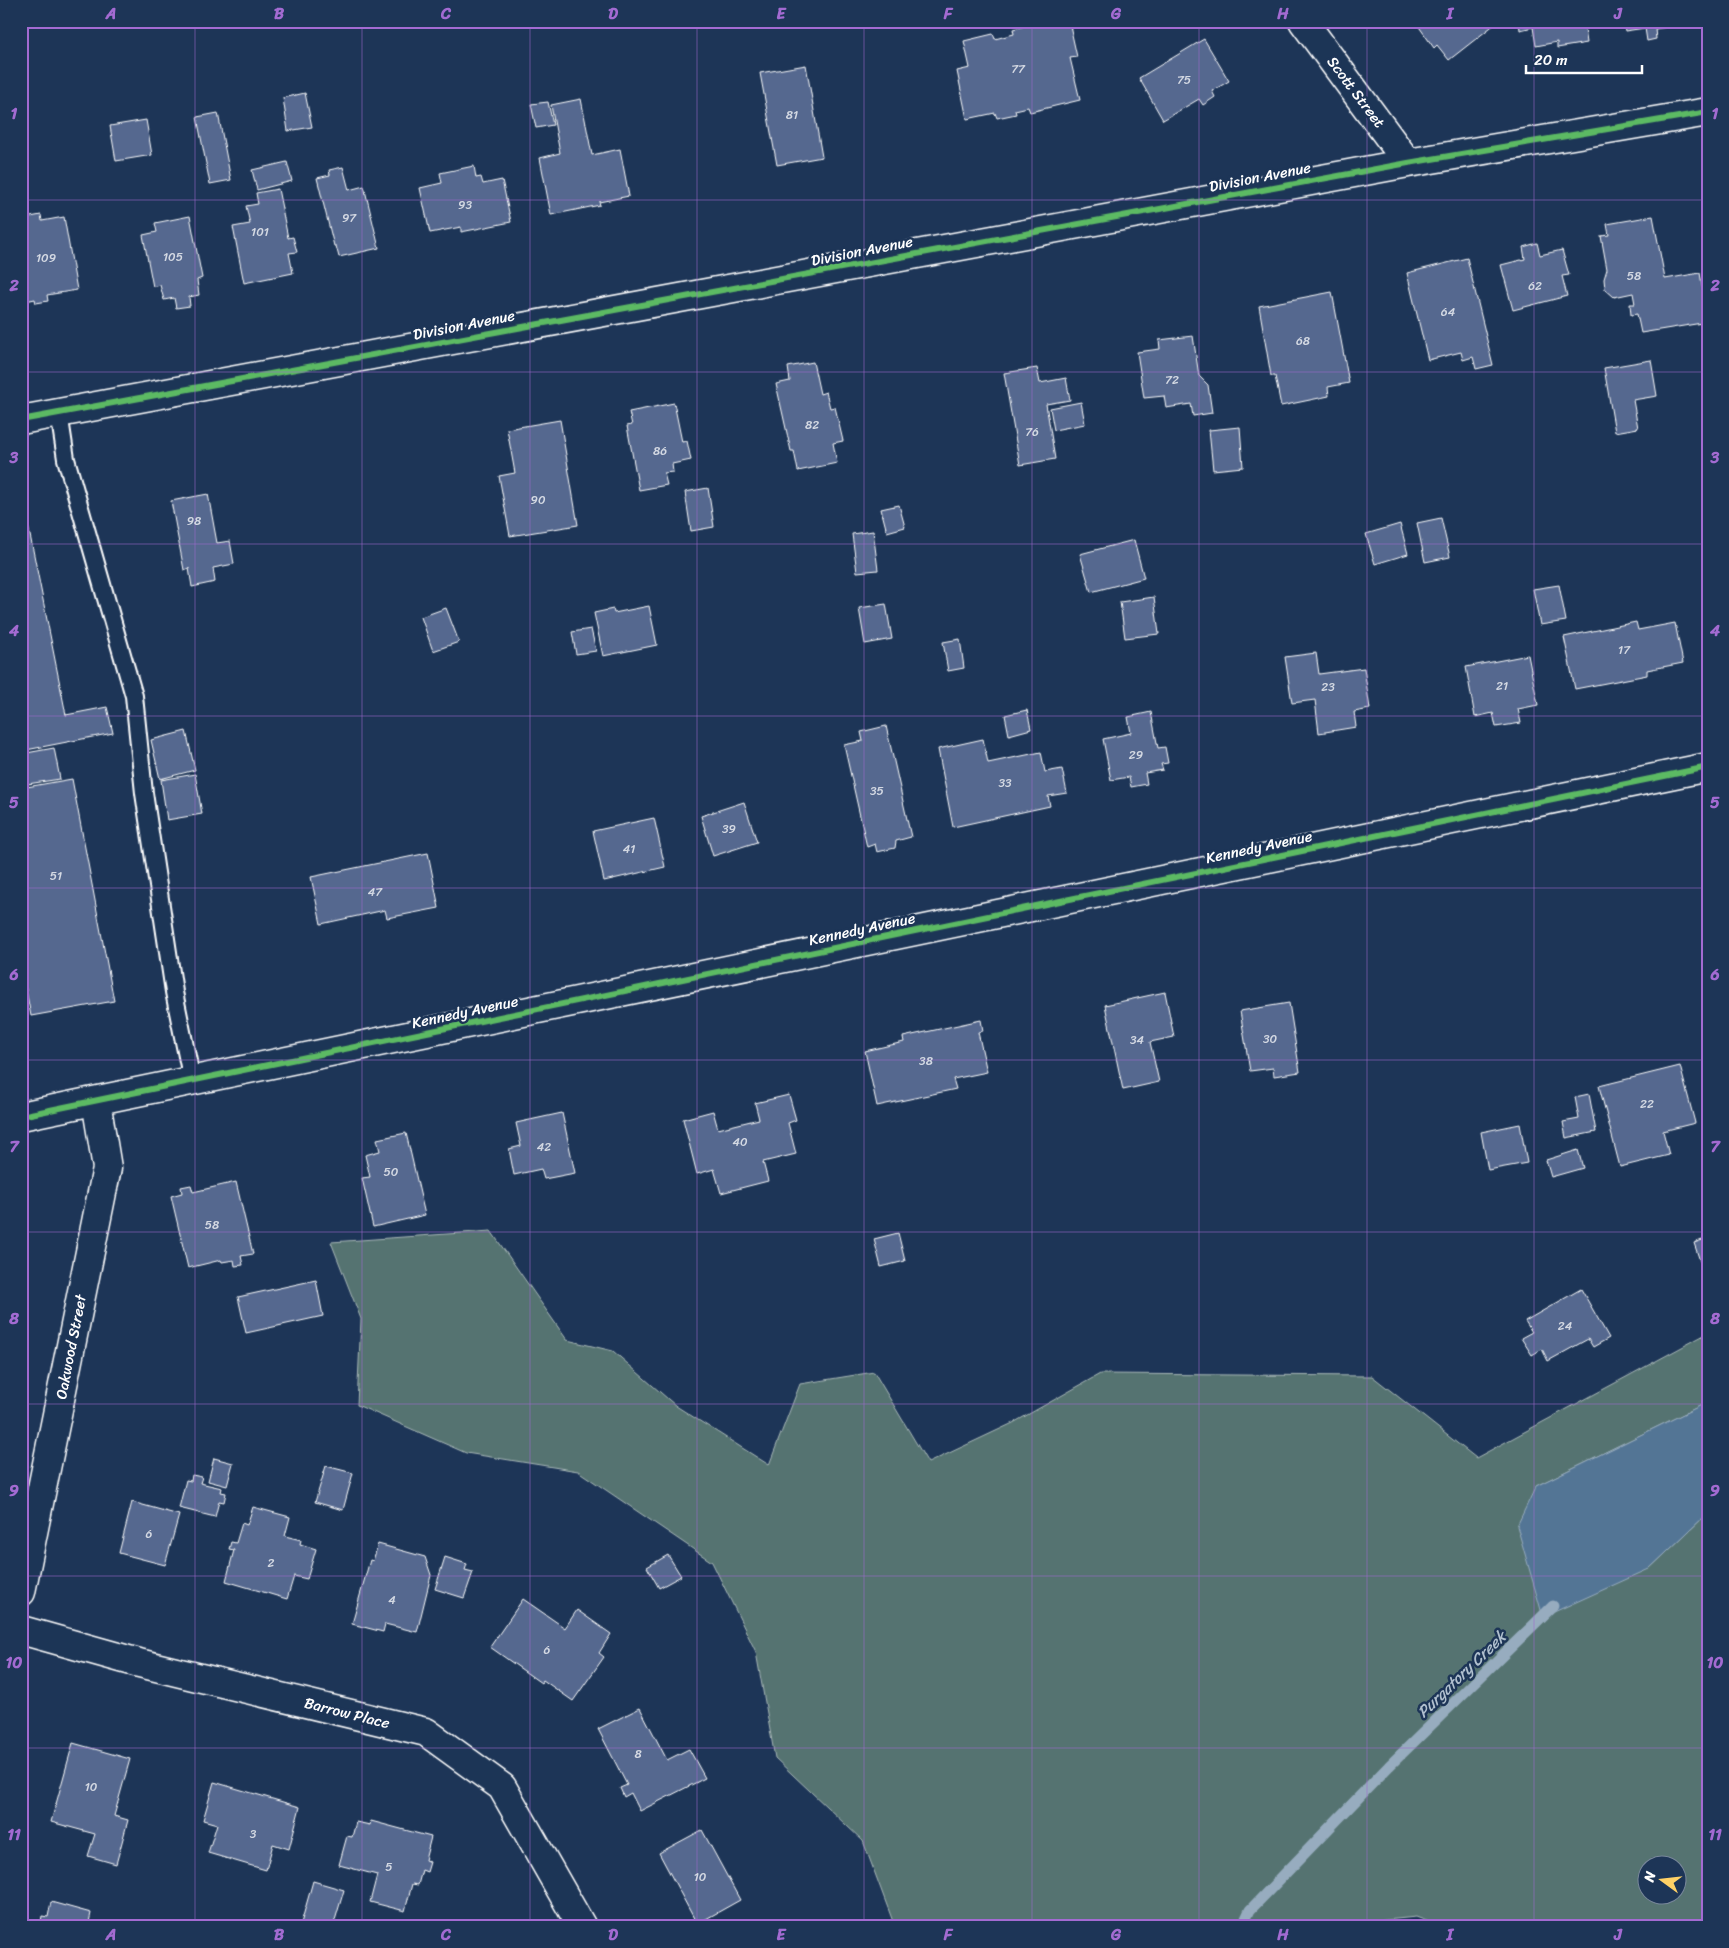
<svg xmlns="http://www.w3.org/2000/svg" width="1729" height="1948" font-family="Sriracha,sans-serif">
  <style>
    .green { fill: #557371; stroke: #aab9b8; fill-rule: evenodd }
    .water { fill: #527495; stroke: #97acbf }
    .lines { fill: none; stroke-linecap: round; stroke-linejoin: round }
    .stream { stroke: #97acbf; stroke-width: 11 }
    .building { fill: #55688f; stroke: #fff }
    .service-casing { stroke: #fff; stroke-width: 20 }
    .minor-casing { stroke: #fff; stroke-width: 31 }
    .service { stroke: #1d3557; stroke-width: 16 }
    .minor { stroke: #1d3557; stroke-width: 28 }
    .cycleway-casing { stroke: #1d3557; stroke-width: 9 }
    .cycleway { stroke: #5cba63; stroke-width: 6 }
    .grid { fill: none; stroke: #a36bd2; stroke-width: 1; stroke-opacity: 0.55 }
    .labels { text-anchor: middle; stroke-width: 5; stroke-linejoin: round; paint-order: stroke }
    .number-label { font-size: 12px; fill: #d4d9e3 }
    .street-label { font-size: 15px; fill: #fff; stroke: #1d3557 }
    .water-label { font-size: 16px; font-style: italic; fill: #b1c0cf; stroke: #1d3557 }
    .neatline { fill: none; stroke: #a36bd2; stroke-width: 2 }
    .grid-label { font-size: 16px; text-anchor: middle; font-weight: bold; fill: #a36bd2 }
  </style>
  <rect width="100%" height="100%" fill="#1d3557"/>
  <filter id="ink" filterUnits="userSpaceOnUse"><feTurbulence type="fractalNoise" baseFrequency=".02" numOctaves="2"/><feDisplacementMap in="SourceGraphic" scale="10" xChannelSelector="R" yChannelSelector="G"/><feConvolveMatrix kernelMatrix="1 2 1 2 8 2 1 2 1" color-interpolation-filters="sRGB"/></filter>
  <g filter="url(#ink)">
    <path class="green" d="M491 1231 567 1340 613 1351 676 1406 769 1465 800 1384 874 1372 928 1463 1013 1423 1100 1374 1372 1376 1476 1458 1708 1333V1402L1536 1486 1649 1569 1708 1513V1927H1443L1416 1917 1318 1927H895L863 1841 775 1758 756 1652 712 1562 578 1471 466 1453 357 1405 361 1319 331 1242ZM1646 1866H1676V1896H1646Z"/>
    <path class="water" d="M1708 1402V1513L1649 1569 1543 1617 1517 1526 1536 1486Z"/>
    <g class="lines">
      <path class="stream" d="M1242 1927 1250 1910 1389 1766 1553 1606"/>
    </g>
    <path class="building" d="M1046 21H1069L1077 57 1070 58 1080 100 1030 112 1028 107 1015 110 1016 114 997 118 995 113 967 119 957 71 970 68 964 41 993 34 995 39 1014 34 1013 29Z
      M1415 21H1492L1495 24 1449 60 1437 45 1434 48Z
      M1519 21H1584L1587 43 1557 48V42L1536 46 1533 27 1520 30Z
      M1623 21H1674L1675 26 1655 29 1656 39 1647 41 1645 28 1625 31Z
      M1204 39 1229 81 1212 91 1215 97 1203 105 1199 99 1163 120 1139 78Z
      M806 65 822 157 777 165 760 73Z
      M305 93 312 127 288 131 283 98Z
      M581 99 592 155 620 149 629 196 599 202 600 205 551 215 540 158 560 153 551 105Z
      M548 102 553 125 536 128 531 104Z
      M218 113 231 180 210 184 197 117Z
      M146 120 152 155 116 161 110 126Z
      M287 162 292 181 257 190 252 170Z
      M474 166 476 178 481 177 483 184 502 180 511 222 461 232V227L430 233 420 188 442 183 440 173Z
      M343 167 349 190 364 186 379 248 339 257 336 246H334L317 178 330 175 329 170Z
      M278 189 288 238 293 237 297 252 289 253 293 273 244 283 233 227 250 224 246 206 258 204 256 193Z
      M41 215 42 221 64 217 77 290 47 295 48 301 36 303 35 299 21 302V227L27 226 25 218Z
      M190 216 202 278 197 280 199 295 189 297 190 306 176 308 174 298 164 300 160 285 153 287 143 235 157 232 155 223Z
      M1653 216 1665 279 1700 273 1708 322 1641 333 1637 314 1631 315 1630 304H1635L1633 293 1614 297 1605 289 1604 279 1607 269 1601 236 1609 235 1607 224Z
      M1537 243 1540 255 1562 250 1569 275 1562 276 1567 296 1513 310 1501 265 1525 259 1523 247Z
      M1467 258 1493 365 1476 369 1473 357 1463 360 1461 352 1428 360 1407 273Z
      M1332 292 1349 383 1328 387 1329 396 1281 406 1275 376H1271L1259 306Z
      M1193 336 1199 376 1208 385 1212 413 1193 416 1191 404 1166 408 1164 396 1144 398 1137 352 1160 349 1159 340Z
      M1651 360 1657 396 1633 400 1638 428 1615 432 1604 368Z
      M813 362 820 394 826 392 830 408 835 407 843 441 833 443 837 463 798 471 794 451H791L776 384 790 381 788 367Z
      M1037 368 1040 383 1066 378 1070 400 1046 404 1055 459 1020 465 1004 373Z
      M1081 402 1085 424 1054 430 1050 408Z
      M674 403 682 442 687 441 691 460 672 464 673 472 664 473 667 485 639 490 627 426 632 425 629 412Z
      M560 420 578 525 510 536 499 476 515 473 507 429Z
      M1240 427 1243 467 1213 470 1209 430Z
      M708 488 714 527 691 531 685 492Z
      M208 494 217 543 230 541 234 564 213 568 215 582 192 587 189 568 184 570 171 501Z
      M899 505 905 527 887 532 881 509Z
      M1441 518 1450 557 1425 562 1417 523Z
      M27 520 66 715 107 707 113 733 21 751V521Z
      M1400 524 1408 554 1375 564 1366 534Z
      M873 531 878 570 857 572 852 534Z
      M1134 540 1144 578 1091 592 1080 554Z
      M1559 585 1566 621 1540 625 1533 589Z
      M1154 597 1159 634 1125 638 1120 602Z
      M886 604 892 639 865 644 859 608Z
      M649 606 657 645 603 656 594 613 613 609 614 613Z
      M446 608 459 642 433 651 421 617Z
      M1636 622 1638 630 1675 623 1683 663 1647 670V675L1575 689 1564 637Z
      M591 629 596 651 576 654 572 632Z
      M960 639 964 668 948 671 943 642Z
      M1316 653 1319 674 1364 668 1370 709 1354 712 1356 727 1319 733 1315 700 1292 703 1285 657Z
      M1528 655 1538 705 1518 709 1521 723 1496 727 1493 713 1475 717 1466 667Z
      M1027 710 1031 729 1009 735 1005 715Z
      M1151 712 1158 748 1165 747 1168 763 1161 764 1163 770 1145 773 1147 784 1131 787 1129 777 1111 780 1103 739 1131 733 1128 717Z
      M886 726 911 837 896 841 895 848 877 852 875 844 867 847 844 745 863 741 861 732Z
      M186 731 195 770 160 779 151 740Z
      M983 739 988 763 1041 752 1045 772 1062 769 1067 793 1048 796 1050 806 953 827 938 749Z
      M54 748 60 779 21 785V754Z
      M195 774 202 814 167 820 161 780Z
      M72 779 114 1001 31 1016 21 964V788Z
      M744 802 757 842 713 856 701 816Z
      M654 818 665 867 604 881 593 831Z
      M428 853 439 908 387 918 385 910 321 924 311 877Z
      M1165 992 1174 1037 1150 1042 1159 1082 1123 1090 1105 1005Z
      M1289 1003 1300 1072 1274 1076 1273 1068 1250 1071 1240 1011Z
      M981 1020 983 1031 978 1032 987 1072 953 1079 956 1089 877 1106 865 1051 904 1042 903 1037Z
      M1680 1066 1695 1123 1663 1131 1669 1155 1620 1167 1599 1086Z
      M1589 1094 1596 1132 1566 1138 1563 1122 1579 1119 1575 1097Z
      M789 1095 796 1120 788 1123 796 1154 763 1162 768 1181 721 1193 714 1169 697 1174 683 1119 713 1111 718 1129 759 1119 755 1103Z
      M562 1113 575 1173 544 1179 541 1169 514 1175 509 1149 521 1146 516 1123Z
      M1520 1124 1527 1163 1488 1170 1481 1132Z
      M406 1133 425 1215 373 1227 362 1178 370 1177 365 1155 380 1151 377 1139Z
      M1578 1150 1583 1168 1551 1177 1546 1160Z
      M236 1182 253 1254 241 1256 243 1265 235 1266 234 1260 222 1262 221 1260 188 1268 171 1196 182 1193 181 1187 191 1185 193 1192Z
      M898 1233 905 1261 881 1267 874 1239Z
      M1708 1238V1278L1706 1279 1694 1243Z
      M316 1280 323 1316 246 1333 238 1297Z
      M1581 1289 1609 1338 1593 1347 1588 1339 1548 1361 1542 1349 1532 1355 1521 1338 1532 1332 1525 1321Z
      M214 1458 233 1463 227 1486 208 1481Z
      M326 1466 353 1473 343 1510 315 1502Z
      M192 1475 202 1477 200 1483 222 1488 221 1492 226 1493 224 1502 219 1501 215 1517 179 1508 186 1480 191 1481Z
      M132 1502 179 1515 165 1565 119 1553Z
      M253 1507 290 1517 285 1536 301 1540 300 1544 316 1549 307 1579 294 1576 287 1599 226 1581 234 1550 229 1549 231 1542 236 1543 242 1523 247 1525Z
      M378 1544 425 1557 431 1575 417 1632 385 1624 383 1632 352 1624 370 1560 373 1561Z
      M668 1555 681 1576 659 1588 647 1567Z
      M445 1557 467 1564 465 1570 473 1572 464 1598 435 1589Z
      M523 1599 565 1628 577 1610 611 1634 599 1653 604 1657 573 1701 543 1680 541 1683 490 1647Z
      M640 1708 667 1760 689 1749 705 1778 640 1811 631 1793 624 1797 620 1788 627 1785 598 1729Z
      M73 1743 130 1759 114 1816 128 1820 116 1864 88 1856 95 1834 51 1822Z
      M214 1782 300 1807 289 1849 273 1844 266 1870 208 1853 217 1824 203 1820Z
      M371 1821 431 1837 425 1860 430 1862 427 1872 422 1870 418 1885 412 1884 405 1911 370 1902 377 1875 339 1865 347 1836 352 1837 356 1822 370 1825Z
      M702 1830 740 1900 697 1924 659 1853Z
      M313 1881 344 1890 333 1927H300Z
      M51 1902 91 1913 88 1927H40L42 1916 48 1917Z"/>
    <g class="lines">
      <g class="service-casing">
        <path id="service" d="M59 413 66 459 134 696 144 793 174 992 192 1081"/>
      </g>
      <g class="minor-casing">
        <path id="minor" d="M1303 21 1408 163
          M21 420 1408 163 1708 112
          M21 1116 1708 767
          M21 1592 107 1168 96 1101
          M21 1630 139 1663 426 1732 502 1787 582 1927"/>
      </g>
      <use href="#service" class="service"/>
      <use href="#minor" class="minor"/>
      <g class="cycleway-casing">
        <path id="cycleway" d="M21 420 1408 163 1708 112
          M21 1116 1708 767"/>
      </g>
      <use href="#cycleway" class="cycleway"/>
    </g>
  </g>
  <path class="grid" d="M195 21V1927M362 21V1927M530 21V1927M697 21V1927M864 21V1927M1032 21V1927M1199 21V1927M1367 21V1927M1534 21V1927M21 200H1708M21 372H1708M21 544H1708M21 716H1708M21 888H1708M21 1060H1708M21 1232H1708M21 1404H1708M21 1576H1708M21 1748H1708"/>
  <g class="labels">
    <g class="number-label">
      <text x="1018" y="73">77</text>
      <text x="1184" y="84">75</text>
      <text x="792" y="119">81</text>
      <text x="465" y="209">93</text>
      <text x="349" y="222">97</text>
      <text x="260" y="236">101</text>
      <text x="173" y="261">105</text>
      <text x="46" y="262">109</text>
      <text x="1634" y="280">58</text>
      <text x="1535" y="290">62</text>
      <text x="1448" y="316">64</text>
      <text x="1303" y="345">68</text>
      <text x="1172" y="384">72</text>
      <text x="812" y="429">82</text>
      <text x="1032" y="436">76</text>
      <text x="660" y="455">86</text>
      <text x="538" y="504">90</text>
      <text x="194" y="525">98</text>
      <text x="1624" y="654">17</text>
      <text x="1502" y="690">21</text>
      <text x="1328" y="691">23</text>
      <text x="1136" y="759">29</text>
      <text x="1005" y="787">33</text>
      <text x="877" y="795">35</text>
      <text x="729" y="833">39</text>
      <text x="629" y="853">41</text>
      <text x="56" y="880">51</text>
      <text x="375" y="896">47</text>
      <text x="1270" y="1043">30</text>
      <text x="1137" y="1044">34</text>
      <text x="926" y="1065">38</text>
      <text x="1647" y="1108">22</text>
      <text x="740" y="1146">40</text>
      <text x="544" y="1151">42</text>
      <text x="391" y="1176">50</text>
      <text x="212" y="1229">58</text>
      <text x="1565" y="1330">24</text>
      <text x="149" y="1538">6</text>
      <text x="271" y="1567">2</text>
      <text x="392" y="1604">4</text>
      <text x="547" y="1654">6</text>
      <text x="638" y="1758">8</text>
      <text x="91" y="1791">10</text>
      <text x="253" y="1838">3</text>
      <text x="389" y="1871">5</text>
      <text x="700" y="1881">10</text>
    </g>
    <g class="street-label">
      <text transform="translate(1356 92) rotate(53)" y="5">Scott Street</text>
      <text transform="translate(1260 177) rotate(-11)" y="5">Division Avenue</text>
      <text transform="translate(862 251) rotate(-11)" y="5">Division Avenue</text>
      <text transform="translate(464 325) rotate(-11)" y="5">Division Avenue</text>
      <text transform="translate(1259 847) rotate(-12)" y="5">Kennedy Avenue</text>
      <text transform="translate(862 929) rotate(-12)" y="5">Kennedy Avenue</text>
      <text transform="translate(465 1012) rotate(-12)" y="5">Kennedy Avenue</text>
      <text transform="translate(71 1347) rotate(-79)" y="5">Oakwood Street</text>
      <text transform="translate(347 1713) rotate(14)" y="5">Barrow Place</text>
    </g>
    <g class="water-label">
      <text transform="translate(1461 1674) rotate(-44)" y="6">Purgatory Creek</text>
    </g>
  </g>
  <rect width="1729" height="1948" fill="none" stroke="#1d3557" stroke-width="55"/>
  <g transform="translate(1662 1880) rotate(285)"><circle r="24" fill="#1d3557" stroke="#77869a"/>
  <path d="M0-4L9 19L0 12L-9 19Z" fill="#ffd166"/>
  <text y="-8" font-size="14" font-weight="bold" text-anchor="middle" fill="#ffffff">N</text>
  </g>
  <path d="M1526 65v8h116v-8" fill="none" stroke="#ffffff" stroke-width="2.5"/>
  <text x="1534" y="65" font-size="15" fill="#ffffff" stroke="#1d3557" stroke-width="4" paint-order="stroke">20 m</text>
  <rect x="28" y="28" width="1674" height="1892" class="neatline"/>
  <g class="grid-label">
    <text x="111" y="19">A</text>
    <text x="279" y="19">B</text>
    <text x="446" y="19">C</text>
    <text x="613" y="19">D</text>
    <text x="781" y="19">E</text>
    <text x="948" y="19">F</text>
    <text x="1116" y="19">G</text>
    <text x="1283" y="19">H</text>
    <text x="1450" y="19">I</text>
    <text x="1618" y="19">J</text>
    <text x="14" y="119">1</text>
    <text x="1715" y="119">1</text>
    <text x="14" y="291">2</text>
    <text x="1715" y="291">2</text>
    <text x="14" y="463">3</text>
    <text x="1715" y="463">3</text>
    <text x="14" y="636">4</text>
    <text x="1715" y="636">4</text>
    <text x="14" y="808">5</text>
    <text x="1715" y="808">5</text>
    <text x="14" y="980">6</text>
    <text x="1715" y="980">6</text>
    <text x="14" y="1152">7</text>
    <text x="1715" y="1152">7</text>
    <text x="14" y="1324">8</text>
    <text x="1715" y="1324">8</text>
    <text x="14" y="1496">9</text>
    <text x="1715" y="1496">9</text>
    <text x="14" y="1668">10</text>
    <text x="1715" y="1668">10</text>
    <text x="14" y="1840">11</text>
    <text x="1715" y="1840">11</text>
    <text x="111" y="1940">A</text>
    <text x="279" y="1940">B</text>
    <text x="446" y="1940">C</text>
    <text x="613" y="1940">D</text>
    <text x="781" y="1940">E</text>
    <text x="948" y="1940">F</text>
    <text x="1116" y="1940">G</text>
    <text x="1283" y="1940">H</text>
    <text x="1450" y="1940">I</text>
    <text x="1618" y="1940">J</text>
  </g>
</svg>
